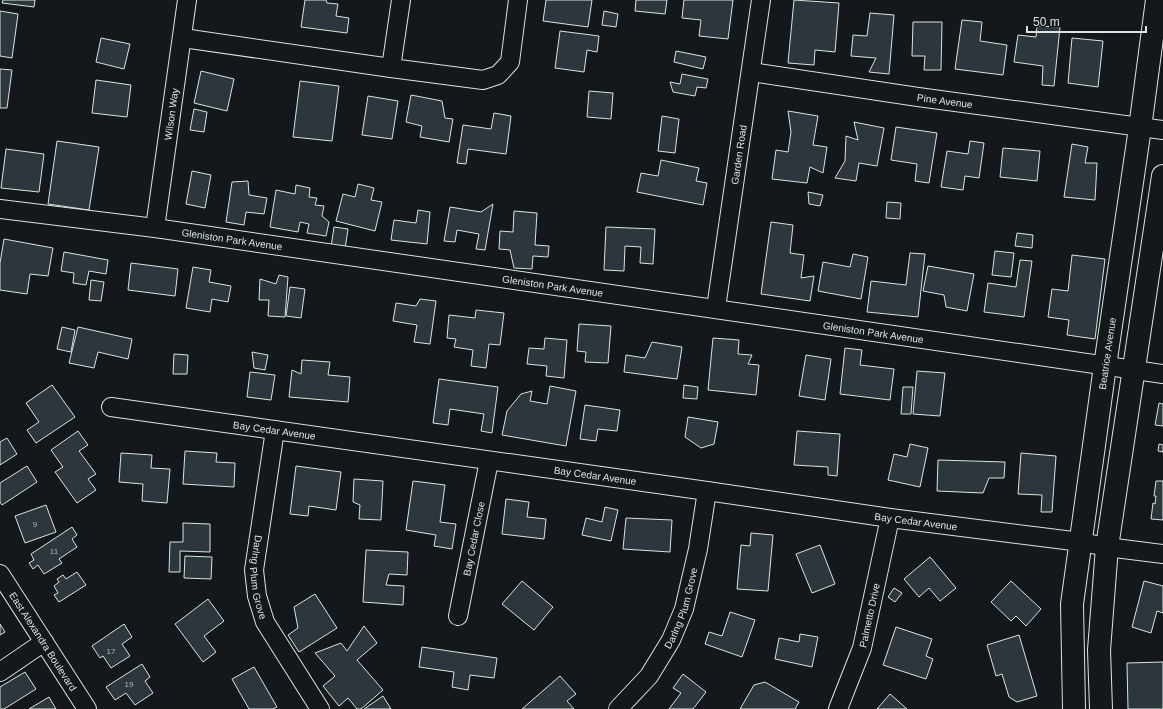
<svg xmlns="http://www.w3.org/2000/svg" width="1163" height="709" font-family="Arial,sans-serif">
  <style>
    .building { fill: #2c363c; stroke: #d8e6dc }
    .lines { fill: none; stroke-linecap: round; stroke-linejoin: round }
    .minor-casing { stroke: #d8e6dc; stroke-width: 20 }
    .major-casing { stroke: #d8e6dc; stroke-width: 24 }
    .minor { stroke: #14181c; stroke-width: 18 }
    .major { stroke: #14181c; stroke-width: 22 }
    .labels { text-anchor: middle; stroke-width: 3; stroke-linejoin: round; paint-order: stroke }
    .number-label { font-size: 8px; fill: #adbab4 }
    .street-label { font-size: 10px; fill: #d8e6dc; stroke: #14181c }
  </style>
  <rect width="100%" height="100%" fill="#14181c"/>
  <path class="building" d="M3 0H35L34 7 2 3Z
    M305 0H326L327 3 338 4 336 16 349 18 347 33 301 27Z
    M546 0H592L588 27 543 21Z
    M636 0H667L665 14 635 11Z
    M684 0H733L728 39 699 36 701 20 682 18Z
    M794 0 839 3 835 52 815 50 814 65 788 63Z
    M0 11 18 14 12 58 0 56Z
    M604 11 618 14 616 27 602 25Z
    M870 13 894 15 889 74 869 72 876 58 851 56 853 35 867 36Z
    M962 20 982 22 980 41 1007 45 1003 75 955 69Z
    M913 22H942L941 70H924L925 56H912Z
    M1037 26 1060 27 1054 86 1042 85 1043 66 1014 62 1018 35 1036 37Z
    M560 31 599 36 597 52 587 50 584 72 555 68Z
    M101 38 130 44 124 69 96 62Z
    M1072 38 1103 41 1098 87 1068 83Z
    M676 51 706 57 703 69 674 62Z
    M0 69 12 70 7 108H0Z
    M201 71 234 79 227 111 194 103Z
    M682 74 708 79 706 88 697 87 695 96 673 92 670 82 680 84Z
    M96 80 131 85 127 117 92 113Z
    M300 81 339 86 332 141 293 137Z
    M589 91 613 93 611 119 587 117Z
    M411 95 442 101 445 118 453 119 449 142 420 137 422 126 406 122Z
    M368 96 398 101 392 139 362 135Z
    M194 109 207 112 204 132 190 130Z
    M788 111 818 116 813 145 827 147 823 173 810 167 807 183 772 179 776 150 788 152 791 132Z
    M494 113 511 116 506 154 468 149 466 164 457 163 463 125 491 129Z
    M662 116 679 119 675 153 658 151Z
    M854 122 884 128 877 166 859 163 856 181 835 178 845 161 846 136 858 140Z
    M896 127 937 133 929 183 915 181 917 164 891 160Z
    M57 141 99 147 89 210 48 204Z
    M970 141 984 143 979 178 965 176 963 190 941 187 947 151 968 154Z
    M1072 144 1088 147 1085 163H1097L1095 200 1064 197Z
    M1003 148 1040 151 1037 181 1000 177Z
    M6 149 44 154 39 192 1 188Z
    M661 160 699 168 696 181 707 183 703 205 637 192 641 173 658 176Z
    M192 171 211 175 205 208 186 204Z
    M248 181 249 195 267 198 264 214 246 212 244 225 226 222 232 182Z
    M358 184 374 188 371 200 382 202 375 231 336 221 343 194 355 197Z
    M296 185 310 188 309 197 317 198 315 205 324 206 322 216 329 222 326 236 307 233 309 224 300 222 298 232 270 227 276 190 295 194Z
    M808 192 823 195 820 206 809 204Z
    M887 202 901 203 900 219 886 218Z
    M493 204 485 250 476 249 479 234 457 230 455 242 444 241 450 207 481 212Z
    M418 210 430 212 427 244 391 240 394 220 416 223Z
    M514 211 537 213 535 245 549 246 548 257 533 256 532 269 514 268 510 250 499 249 500 231 513 232Z
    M771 222 793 225 790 253 804 255 801 278 814 276 810 301 761 294Z
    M334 227 348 229 345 249 331 247Z
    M606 227 655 229 653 264 640 263 641 247 625 246 624 271 604 270Z
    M1017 233 1033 235 1032 248 1015 246Z
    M4 239 53 248 48 276 30 274 27 294 0 290V263Z
    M995 251 1014 253 1011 277 992 275Z
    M64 252 108 260 106 274 89 271 86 285 73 283 74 273 61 271Z
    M910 253 925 254 918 317 867 312 871 281 906 285Z
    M853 254 868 257 861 299 818 291 823 262 850 267Z
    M1072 255 1105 259 1095 339 1067 335 1069 320 1048 317 1052 289 1068 291Z
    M1020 260 1032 261 1024 317 984 312 988 283 1016 287Z
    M131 263 178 269 175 296 128 290Z
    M928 266 974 274 967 311 946 307 944 295 923 291Z
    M193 267 211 270 209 282 231 286 228 302 212 299 210 312 186 308Z
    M279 275 288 277 285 317 268 316 269 300H259L260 279 276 284Z
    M91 280 104 282 101 301 89 300Z
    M290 287 305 289 301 318 286 316Z
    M420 299 436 301 430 344 414 342 417 325 393 321 396 303 416 306Z
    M476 310 504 313 500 345 489 344 486 368 471 366 473 350 454 347 456 339 447 338 449 315 475 318Z
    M579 324 611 326 608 363 585 362 586 352 577 351Z
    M62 327 75 330 71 352 57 349Z
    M78 327 132 339 128 359 98 352 94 368 69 363Z
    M545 338 567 340 564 378 546 376 547 366 527 364 529 348 544 349Z
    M713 338 739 340 738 354 752 355 748 364 759 365 756 395 708 390Z
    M652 342 682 347 677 379 624 372 626 355 645 358Z
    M845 348 862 350 860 365 894 369 890 400 840 394Z
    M252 352 268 355 265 370 254 368Z
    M174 354 188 355 187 374H173Z
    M806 355 831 359 825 400 799 396Z
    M302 360 330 362 328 375 350 377 348 402 289 397 292 370 301 374Z
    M917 371 945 373 940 416 913 414Z
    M250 372 275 375 271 400 247 397Z
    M439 379 498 387 492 433 481 431 484 414 450 409 448 425 433 423Z
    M52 385 75 417 36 443 27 430 39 422 26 403Z
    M684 385 698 387 697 399 683 398Z
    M550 386 576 391 566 446 502 435 507 411 521 394 532 391 530 401 547 404Z
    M903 387H913L911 414H901Z
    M1159 403 1163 404V426L1155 425Z
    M585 405 620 410 617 431 598 429 596 441 580 439Z
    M688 417 718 422 714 444 701 448 685 437Z
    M78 431 88 445 79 451 96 474 88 479 96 490 77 503 55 472 63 467 51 450Z
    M797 431 840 434 837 476 828 475V467L794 465Z
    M7 438 17 454 0 465V442Z
    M910 444 928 448 920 487 888 480 894 454 907 457Z
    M1159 444 1163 445V452L1158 451Z
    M185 451 217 453 216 462 235 463 234 487 183 484Z
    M121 453 152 455 151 468 170 469 167 503 142 501 143 484 119 482Z
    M1021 453 1056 456 1052 512H1041L1042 495 1018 494Z
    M938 460 1005 462 1004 478H989L983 493 937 491Z
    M27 466 37 482 2 505 0 502V483Z
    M296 466 341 472 336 510 309 506 308 516 290 514Z
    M354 479 383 481 381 520 359 519 360 505 353 502Z
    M413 481 445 485 440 522 456 524 452 549 434 546 436 535 406 530Z
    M1156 481H1163V520L1151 519 1153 503 1155 504 1156 496H1154Z
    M506 499 529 502 527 517 546 519 544 539 502 534Z
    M46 505 56 532 25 543 15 516Z
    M605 507 618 510 611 541 582 535 586 518 602 522Z
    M626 518 672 520 670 552 623 549Z
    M183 523 210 524V552L180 551V572H169L170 542H183Z
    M72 527 77 535 72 539 77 547 59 559 62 563 44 574 38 565 33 569 29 563 34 560 31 554Z
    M751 533 773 535 768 591 737 589 741 545 750 546Z
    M820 545 835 584 812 593 796 554Z
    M366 550 408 552 407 575 389 574 386 585 404 586 403 605 363 602Z
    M185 556 212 557 211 579 184 578Z
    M930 557 956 588 940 601 929 588 919 597 904 579Z
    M77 572 86 585 59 602 54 595 58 593 54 586 59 582 57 579 63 575 66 579Z
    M522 581 553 607 534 630 502 604Z
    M1011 581 1041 609 1026 626 1016 616 1011 621 991 602Z
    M1144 581 1163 586V613L1157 611 1151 633 1132 627Z
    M894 588 902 593 895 602 888 597Z
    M315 594 337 628 299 652 288 635 298 628 294 607Z
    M208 599 224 621 204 636 216 652 203 662 175 624Z
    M730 612 755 620 742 657 705 644 709 632 722 636Z
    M0 624 5 632 0 635Z
    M124 624 132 637 122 644 130 656 111 668 103 656 100 658 92 646Z
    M364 626 377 643 357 660 383 690 361 709H357L348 698 339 706 323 686 335 676 315 653 341 643 347 651Z
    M896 627 932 639 926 656 933 659 926 679 883 665Z
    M800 634 818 637 812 667 775 659 779 638 799 642Z
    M1019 635 1037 696 1017 702 1009 697 1002 674 996 676 987 645Z
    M422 647 497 658 494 678 470 675 468 690 452 687 454 672 419 667Z
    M1163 662V709H1128L1127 663Z
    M142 664 150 677 145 681 153 693 135 705 126 693 115 700 106 687Z
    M254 667 277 707 273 709H249L232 679Z
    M25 672 36 689 4 709H0V687Z
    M683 674 706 692 693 709H669L681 693 673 688Z
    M560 676 576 694 567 701 574 709H522Z
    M765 682 799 702 795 709H740L754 685Z
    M890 694 907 709H877Z
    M383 696 391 709H364Z
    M49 697 56 709H29Z"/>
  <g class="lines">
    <g class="minor-casing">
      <g id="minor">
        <path d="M183 38 391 68 483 80 498 75 510 62 518 0"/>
        <path d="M391 68 401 0"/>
        <path id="s1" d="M751 72 918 97 1163 130"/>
        <path id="s2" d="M0 209 155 228 1163 374"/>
        <path id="s3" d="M155 228 187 0"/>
        <path id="s4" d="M716 308 761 0"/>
        <path id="s5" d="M111 407 707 491 890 518 1081 542 1107 547 1163 554"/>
        <path id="s6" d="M275 430 254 570 257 596 265 622 320 709"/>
        <path id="s7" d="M0 574 87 709"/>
        <path id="s8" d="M458 616 489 461"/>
        <path d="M0 672 44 642"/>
        <path id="s9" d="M618 709 649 676 671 640 684 609 698 549 707 491"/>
        <path id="s10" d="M838 709 862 648 890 518"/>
      </g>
    </g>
    <g class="major-casing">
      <g id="major">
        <path id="s11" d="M1074 709 1072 604 1105 366 1140 128 1157 0"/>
        <path d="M1101 709 1099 650 1107 547 1163 176"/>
      </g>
    </g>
    <use href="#minor" class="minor"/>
    <use href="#major" class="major"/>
  </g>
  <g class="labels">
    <g class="number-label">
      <text x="35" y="527">9</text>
      <text x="54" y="554">11</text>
      <text x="111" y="654">17</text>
      <text x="129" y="687">19</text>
    </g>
    <g class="street-label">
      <text dy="4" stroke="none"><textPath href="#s1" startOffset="196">Pine Avenue</textPath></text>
      <text dy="4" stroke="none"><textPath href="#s3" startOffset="115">Wilson Way</textPath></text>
      <text dy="4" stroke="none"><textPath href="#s4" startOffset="155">Garden Road</textPath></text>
      <text dy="4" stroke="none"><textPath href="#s2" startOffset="234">Gleniston Park Avenue</textPath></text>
      <text dy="4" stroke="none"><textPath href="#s2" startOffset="558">Gleniston Park Avenue</textPath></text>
      <text dy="4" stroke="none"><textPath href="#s2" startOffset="882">Gleniston Park Avenue</textPath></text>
      <text dy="4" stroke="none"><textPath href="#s11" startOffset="358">Beatrice Avenue</textPath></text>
      <text dy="4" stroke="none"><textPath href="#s5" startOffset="165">Bay Cedar Avenue</textPath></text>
      <text dy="4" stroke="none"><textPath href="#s5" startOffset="489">Bay Cedar Avenue</textPath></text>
      <text dy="4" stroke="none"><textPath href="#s5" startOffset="813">Bay Cedar Avenue</textPath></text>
      <text dy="4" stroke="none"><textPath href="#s8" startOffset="79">Bay Cedar Close</textPath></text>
      <text dy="4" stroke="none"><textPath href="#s6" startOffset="149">Darlng Plum Grove</textPath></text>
      <text dy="4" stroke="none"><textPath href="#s9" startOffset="121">Darlng Plum Grove</textPath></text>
      <text dy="4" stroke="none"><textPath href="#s10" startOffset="99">Palmetto Drive</textPath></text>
      <text dy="4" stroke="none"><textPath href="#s7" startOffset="80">East Alexandra Boulevard</textPath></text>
    </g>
  </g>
  <path d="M1027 26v6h119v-6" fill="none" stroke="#d8e6dc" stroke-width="2"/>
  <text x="1033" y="26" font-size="12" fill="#d8e6dc" stroke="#14181c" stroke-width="3" paint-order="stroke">50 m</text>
</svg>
